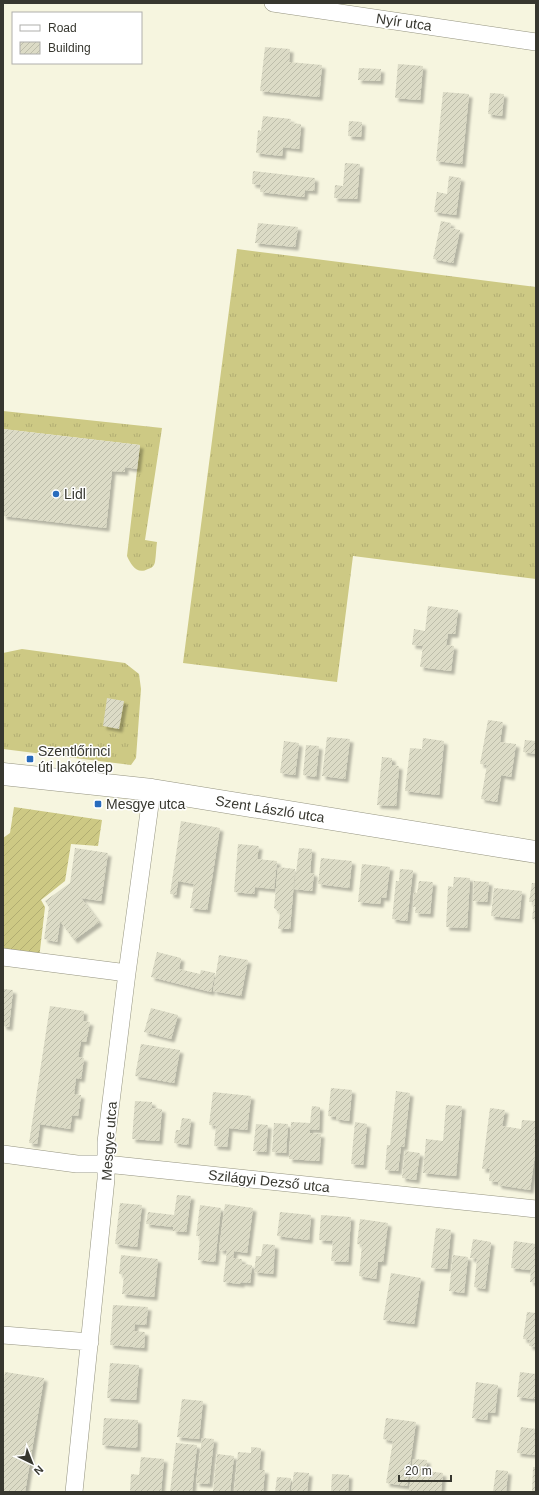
<svg xmlns="http://www.w3.org/2000/svg" width="539" height="1495" font-family="Helvetica,sans-serif">
  <style>
    .grass { fill: url(#grass-tufts) }
    .garden { fill: url(#garden-furrows) }
    .building { fill: url(#building-hatch); filter: url(#shadow) }
    .lines { fill: none; stroke-linecap: round; stroke-linejoin: round }
    .minor-casing { stroke: #959480; stroke-width: 18 }
    .tertiary-casing { stroke: #959480; stroke-width: 23 }
    .minor { stroke: #fff; stroke-width: 17 }
    .tertiary { stroke: #fff; stroke-width: 22 }
    .poi-dot { fill: #296cbd; stroke: #fff; stroke-width: 1.5 }
    .labels { text-anchor: middle; stroke-width: 3; stroke-linejoin: round; paint-order: stroke }
    .street-label { font-size: 14px; fill: #37372f; stroke: #fff }
    .poi-label { font-size: 14px; fill: #37372f; stroke: #fff; text-anchor: start }
  </style>
  <defs>
    <pattern id="grass-tufts" width="24" height="20" patternUnits="userSpaceOnUse"><rect width="24" height="20" fill="#cdc984"/><path d="M3 7l-1-3M5 7V3M7 7l1-3M15 17l-1-3M17 17v-4M19 17l1-3" fill="none" stroke="#b1ad72"/></pattern>
    <pattern id="garden-furrows" width="10" height="10" patternUnits="userSpaceOnUse"><rect width="10" height="10" fill="#cdc984"/><path d="M-1 1l2-2M0 10L10 0M9 11l2-2" fill="none" stroke="#b1ad72"/></pattern>
    <pattern id="building-hatch" width="6" height="6" patternUnits="userSpaceOnUse"><rect width="6" height="6" fill="#dcdbc6"/><path d="M-1 1l2-2M0 6l6-6M5 7l2-2" fill="none" stroke="#bdbdaa"/></pattern>
    <filter id="shadow"><feDropShadow dx="3.5" dy="3.5" stdDeviation="1" flood-color="#0004"/></filter>
  </defs>
  <rect width="100%" height="100%" fill="#f6f5df"/>
  <path class="grass" d="M237 249 536 287V579L353 556 337 682 183 663Z
    M3 411 162 428 145 540 157 542C156 549 156 556 155 562 154 566 152 568 148 569 137 575 131 565 127 556L140 445 3 429Z
    M22 649 125 663 139 674 141 689 136 758 131 765 3 749V653Z"/>
  <path class="garden" d="M14 807 102 820 98 846 71 844 65 881 41 900 45 907 39 959 3 955V838L10 833Z"/>
  <path class="building" d="M265 47 290 49 289 62 322 65 319 97 260 91Z
    M398 64 423 66 420 100 395 98Z
    M359 68 381 69 380 81 358 80Z
    M443 92 469 94 462 164 436 161Z
    M490 93 504 94 502 116 488 114Z
    M263 116 291 119 290 123 301 124 299 149 283 147 282 156 256 153 258 130 261 131Z
    M349 121 362 122 361 137 348 136Z
    M345 163 360 164 357 199 334 198 335 185 343 186Z
    M253 171 315 178 314 191 305 190 304 197 260 192 261 185 252 184Z
    M449 176 461 178 456 215 434 212 437 192 447 194Z
    M441 221 451 223 450 228 460 230 453 263 433 259Z
    M258 223 298 227 295 247 255 243Z
    M3 429 140 445 137 469 125 467V472L112 471 106 528 3 516Z
    M428 606 458 610 455 634H448L446 645 454 646 451 671 420 667 423 646 412 645 414 629 425 631Z
    M107 698 124 701 119 729 103 726Z
    M488 720 503 722 500 742 516 744 511 777 501 775 497 802 481 799 487 765 480 764Z
    M327 737 350 739 345 779 322 776Z
    M423 738 444 741 439 795 405 791 410 748 422 749Z
    M525 740 536 741V754L523 752Z
    M284 741 299 743 295 775 280 773Z
    M306 745 319 746 316 777 303 775Z
    M382 757 392 758V765L399 766 396 806 377 805Z
    M181 821 220 828 207 910 190 908 194 884 178 881 176 895 170 894Z
    M238 844 259 846 257 859 277 861 274 889 255 887 254 894 234 892Z
    M75 848 108 853 101 901 81 898 99 922 74 940 60 921 57 942 44 939 49 907 45 901 70 883Z
    M299 848 312 849 310 873H314L312 891 294 889Z
    M321 858 352 861 349 888 318 884Z
    M362 864 390 867 386 898 381 897 380 904 358 902Z
    M278 867 295 869 290 929H278L280 913 274 908Z
    M400 869 413 870 407 921 392 919 396 881H399Z
    M454 877 470 878 467 928 446 927 448 886 453 887Z
    M419 881 433 882 430 914 415 913 416 907H413L414 892 417 893Z
    M474 881 489 882 487 902 473 901Z
    M532 883H536V920L532 919 534 902H529Z
    M494 888 522 891 519 919 491 916Z
    M157 952 181 958 179 969 200 974 201 970 215 973 211 992 151 977Z
    M219 955 248 960 241 996 213 991Z
    M3 989 13 990 9 1027 3 1026Z
    M50 1006 84 1011 83 1021 90 1022 86 1042 81 1041 78 1057 84 1058 81 1079 76 1078 74 1094 81 1095 78 1116 72 1115 70 1129 40 1124 37 1144 29 1143Z
    M151 1008 178 1015 171 1039 144 1032Z
    M141 1044 180 1050 174 1083 135 1076Z
    M331 1088 352 1090 349 1121 336 1119V1117L328 1116Z
    M396 1091 410 1093 404 1147 401 1146 398 1171 385 1170 387 1145H390Z
    M213 1092 251 1096 247 1130 229 1128 227 1147 214 1146 216 1126 209 1125Z
    M135 1101 152 1102V1108L162 1109 159 1141 132 1139Z
    M446 1105 462 1106 456 1176 423 1173 426 1139 443 1141Z
    M312 1106 320 1107 319 1130 310 1129V1133L321 1134 319 1161 289 1159 291 1122 310 1123Z
    M490 1108 505 1110 502 1126 521 1129 522 1120 536 1121V1147L530 1190 498 1185V1182L489 1181 490 1169H482Z
    M182 1118 191 1119 188 1145 174 1143 176 1130H180Z
    M355 1122 367 1124 363 1165 351 1164Z
    M274 1123 288 1124 286 1153 272 1152Z
    M256 1124 268 1125 266 1152 253 1151Z
    M405 1151 420 1153 416 1180 402 1178Z
    M177 1195 191 1196 186 1232 173 1231V1227L146 1224 148 1212 174 1215Z
    M120 1203 142 1205 137 1247 115 1244Z
    M225 1204 253 1208 247 1253 234 1251 233 1258 242 1259V1264L252 1265 250 1283 241 1282V1284L223 1282 227 1251 219 1250Z
    M200 1205 221 1208 215 1262 198 1260 200 1236H196Z
    M280 1212 311 1215 309 1240 277 1236Z
    M321 1215 351 1217 348 1262 331 1261 333 1241 319 1240Z
    M360 1219 388 1223 383 1262H378L376 1279 359 1276 362 1245 357 1244Z
    M436 1228 451 1230 447 1269 431 1268Z
    M473 1239 491 1242 485 1289 474 1287 477 1259 470 1258Z
    M514 1241 536 1244V1283L530 1282 531 1270 511 1268Z
    M263 1244 275 1245 273 1274 254 1272 256 1256H261Z
    M121 1255 158 1259 154 1297 122 1294 124 1275 119 1274Z
    M453 1255 468 1257 464 1293 449 1291Z
    M391 1273 421 1278 414 1324 383 1320Z
    M113 1305 148 1307 146 1325 135 1324 134 1331 145 1332 144 1348 110 1345Z
    M527 1312 536 1313V1347L529 1346 530 1340 523 1339Z
    M110 1363 139 1365 136 1400 107 1398Z
    M5 1372 44 1378 25 1492H3V1387Z
    M520 1372 536 1374V1399L517 1397Z
    M476 1382 498 1385 495 1413 488 1412 487 1420 472 1418Z
    M182 1399 203 1401 199 1439 177 1437Z
    M104 1418 138 1420 137 1448 102 1445Z
    M386 1418 416 1422 407 1486 386 1483 393 1441 383 1439Z
    M521 1427 536 1429V1455L517 1453Z
    M202 1438 214 1439 209 1484 196 1483Z
    M176 1443 197 1445 192 1492H170Z
    M251 1447 261 1448 259 1470H265L263 1492H234L238 1452 251 1453Z
    M217 1454 234 1456 230 1492H213Z
    M141 1457 164 1459 161 1492H130L131 1474 139 1475Z
    M413 1459 427 1460 426 1471 443 1473 441 1492H409Z
    M533 1467H536V1492H532Z
    M496 1470 508 1471 506 1492H493Z
    M294 1472 309 1473 307 1492H291Z
    M332 1474 349 1475 348 1492H331Z
    M277 1477 291 1478 289 1492H275Z"/>
  <g class="lines">
    <g class="minor-casing">
      <path id="minor" d="M273 3 536 42
        M3 957 127 973
        M3 1154 77 1164H106L536 1209
        M3 1335 90 1342
        M74 1492 106 1179V1142L127 973 152 790"/>
    </g>
    <g class="tertiary-casing">
      <path id="tertiary" d="M3 774 152 790 536 852"/>
    </g>
    <use href="#minor" class="minor"/>
    <use href="#tertiary" class="tertiary"/>
  </g>
  <g class="poi-dot">
    <circle cx="56" cy="494" r="4"/>
    <rect x="26" y="755" width="8" height="8" rx="2"/>
    <rect x="94" y="800" width="8" height="8" rx="2"/>
  </g>
  <g class="labels">
    <g class="street-label">
      <text transform="translate(404 22) rotate(8)" y="5">Nyír utca</text>
      <text transform="translate(270 809) rotate(9)" y="5">Szent László utca</text>
      <text transform="translate(109 1141) rotate(-86)" y="5">Mesgye utca</text>
      <text transform="translate(269 1181) rotate(6)" y="5">Szilágyi Dezső utca</text>
    </g>
    <g class="poi-label">
      <text x="64" y="499">Lidl</text>
      <text x="38" y="756">Szentlőrinci<tspan x="38" dy="16">úti lakótelep</tspan></text>
      <text x="106" y="809">Mesgye utca</text>
    </g>
  </g>
  <rect width="539" height="1495" fill="none" stroke="#37372f" stroke-width="8"/>
  <rect x="12" y="12" width="130" height="52" fill="#ffffff" stroke="#afafac"/>
  <rect x="20" y="25" width="20" height="6" fill="#ffffff" stroke="#afafac"/>
  <text x="48" y="32" font-size="12" fill="#37372f">Road</text>
  <rect x="20" y="42" width="20" height="12" fill="url(#building-hatch)" stroke="#afafac"/>
  <text x="48" y="52" font-size="12" fill="#37372f">Building</text>
  <g transform="translate(32 1463) rotate(137)" stroke="#ffffff" stroke-width="3" paint-order="stroke">
  <path d="M0-3L7 15L0 10L-7 15Z" fill="#37372f"/>
  <text y="-6" font-size="11" font-weight="bold" text-anchor="middle" fill="#37372f">N</text>
  </g>
  <path d="M399 1475v6h52v-6" fill="none" stroke="#37372f" stroke-width="2"/>
  <text x="405" y="1475" font-size="12" fill="#37372f" stroke="#ffffff" stroke-width="3" paint-order="stroke">20 m</text>
</svg>
